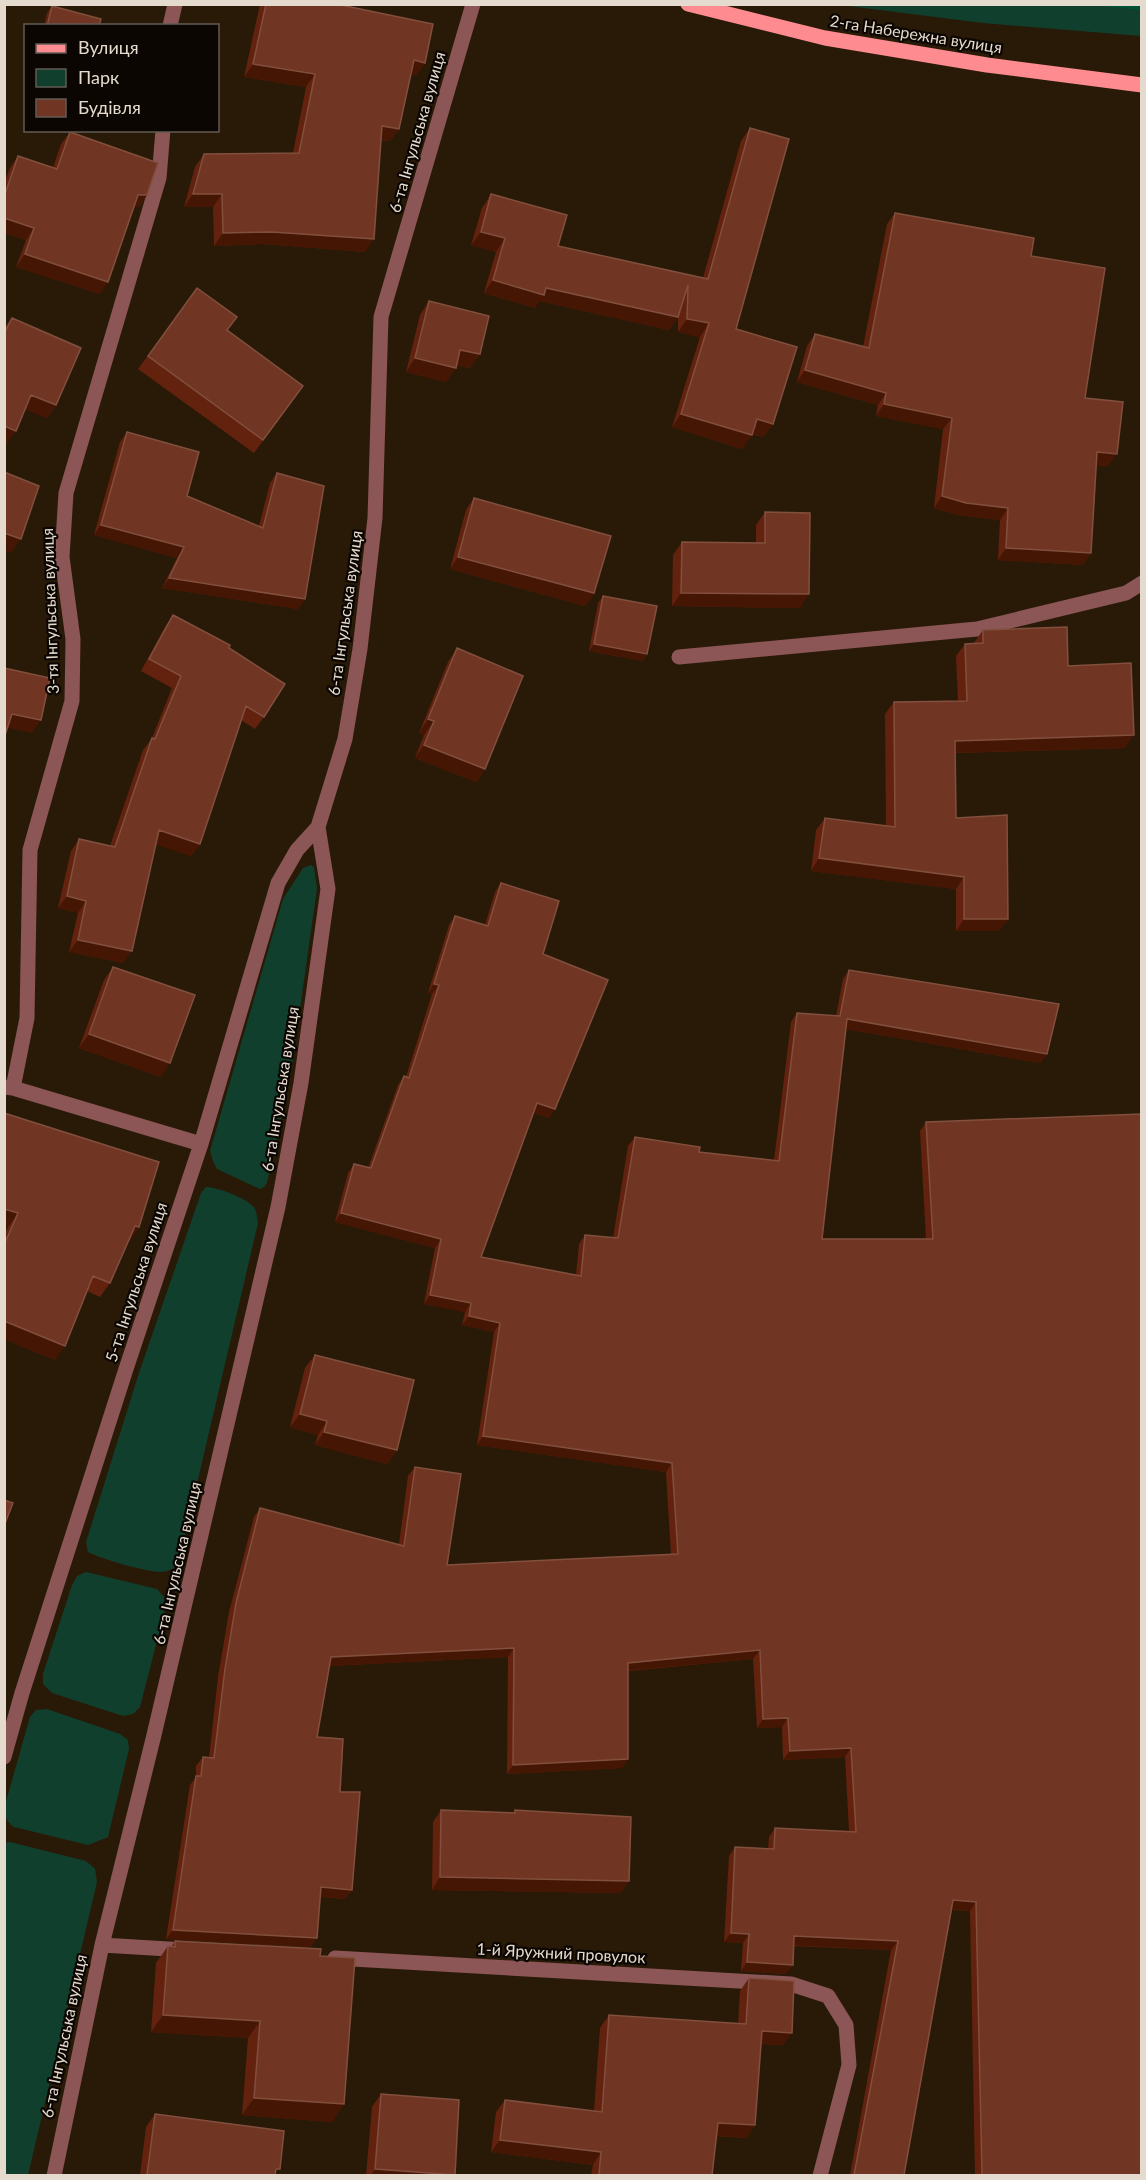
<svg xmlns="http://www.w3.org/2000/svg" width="1146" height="2180" font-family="Lato,sans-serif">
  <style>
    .green { fill: #113f2d }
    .forest { fill: #005035 }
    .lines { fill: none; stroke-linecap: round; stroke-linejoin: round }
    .minor { stroke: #8c5556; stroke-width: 15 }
    .major { stroke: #fe8b8f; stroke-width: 15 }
    .wall { fill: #62220e }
    .shaded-wall { fill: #451603 }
    .building { fill: #703623; stroke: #824f3e; stroke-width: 1.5 }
    .labels { text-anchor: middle; stroke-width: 4.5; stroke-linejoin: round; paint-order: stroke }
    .street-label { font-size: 16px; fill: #e4dace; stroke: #0c0602 }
  </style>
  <rect width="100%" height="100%" fill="#291a07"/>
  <path class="green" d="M840 5H1141V36L983 23Z
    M311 865 314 867 317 888 292 1066 267 1183 264 1187 260 1189 217 1169 213 1161 210 1151 283 899 303 868Z
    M206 1187C217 1187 250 1199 255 1209 257 1213 257 1219 258 1223L178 1565C172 1569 168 1572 161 1572 147 1572 101 1559 88 1552L86 1542 139 1373 201 1193Z
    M86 1572 157 1589 164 1597 166 1606 140 1707 133 1714 123 1716 52 1693 43 1684V1674L72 1585 77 1576Z
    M47 1709 120 1734 128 1740 129 1749 108 1837 88 1845 14 1827C6 1821 4 1816 5 1805L30 1717 36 1710Z
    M10 1842 86 1861 95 1869 97 1882 28 2175H5L4 1843Z"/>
  <path class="forest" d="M1092 5H1141V10Z"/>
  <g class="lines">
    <path class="minor" d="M170 26 175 4
      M679 657 977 629 1126 593 1142 583
      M4 1087 13 1088 27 1018 30 850 72 701 73 639 62 557 66 493 159 178 163 130
      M13 1088 201 1144
      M4 1757 22 1693 126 1369 201 1144 278 883 297 850 318 827
      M102 1945 185 1950
      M335 1958 791 1984 828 1996 846 2025 849 2065 820 2176
      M54 2176 102 1945 154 1735 278 1207 301 1083 328 889 318 827 345 739 360 649 375 518 381 317 473 4"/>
    <path class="major" d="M688 4 825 38 987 65 1142 85"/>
  </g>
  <path class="wall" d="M260 4H342L341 5 425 63 416 75 411 74 399 129 390 141 381 140 365 252 263 244 214 246 213 207H184L195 167 204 154 293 153 306 87 244 77Z
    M52 6 99 26H44L47 13Z
    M750 128 736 329 773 424 763 437 752 434 742 449 672 427 700 337 678 332V317L669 330 539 301 535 308 484 293 496 252 471 245 482 208 491 194 558 246 703 278 741 141Z
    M70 132 147 195 139 207H134L100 294 16 267 26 240 4 233V184L10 168 18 156 53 168 61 144Z
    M895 213 1031 256 1085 398 1108 466 1096 465 1091 553 1083 565 998 560 1000 520 958 515 934 508 943 429 876 416 878 405 797 382 807 346 815 334 863 347 887 224Z
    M197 288 227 331 294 399 254 453 138 369Z
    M429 301 480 354 470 368 457 365 446 382 406 372 420 315Z
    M12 318 56 405 47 418 25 409 6 444 4 443V328Z
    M127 432 187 496 259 526 270 483 277 473 305 599 298 609 162 588 177 558 94 535 120 442Z
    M474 498 594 593 585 606 450 569 466 510Z
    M765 512 800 608 672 606 673 555 682 542 756 543V525Z
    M603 596 647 654 643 661 589 651 598 603Z
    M173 615 229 648 264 717 255 729 241 720 200 844 191 856 156 844 123 963 69 952 78 913 58 908 71 851 79 839 110 846 143 750 152 738 172 688 141 671 165 627Z
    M983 630 1068 666 1125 748 955 753 956 818 1008 919 999 931H956V889L811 871 816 830 825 818 886 826 885 714 894 702 958 701 956 656 965 644 974 643Z
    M457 648 485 769 476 782 415 758 424 735 419 733 448 662Z
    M501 883 543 954 549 1118 534 1113 481 1257 576 1275 579 1244 585 1235 613 1238 628 1146 635 1137 699 1152 774 1160 791 1022 797 1013 836 1016 843 979 849 970 1041 1063 846 1029 822 1239H926L920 1131 926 1122 1142 2175H975L970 1911 952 1910 904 2175H850L891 1950 794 1946 786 1974 741 1971 743 1943 724 1942 729 1856 735 1847 768 1849 769 1837 775 1828 849 1831 845 1757 783 1760 782 1727 757 1728 753 1659 628 1671V1759L622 1768 507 1774 508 1657 329 1666 317 1737 340 1792 352 1890 345 1899 320 1897 317 1938 310 1947 166 1939 190 1785 196 1777V1766L203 1757 209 1758 218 1677 229 1612 254 1517 260 1508 399 1544 408 1476 415 1467 447 1565 671 1554 666 1472 477 1445 494 1332 462 1325 465 1312 424 1304 435 1248 335 1222 348 1173 354 1164 368 1168 398 1085 404 1076 406 1077 432 994 428 993 449 925 455 916 485 925 495 892Z
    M113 967 161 1077 79 1048 104 980Z
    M4 1113 139 1227 129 1241 110 1283 100 1297 87 1291 55 1360 4 1339V1235L8 1227Z
    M315 1355 397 1450 387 1464 315 1445 318 1435 290 1427 305 1368Z
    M441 1810 514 1813 515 1810 621 1893 432 1890 433 1822Z
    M175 1941 320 1956 344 2104 332 2122 242 2115 248 2038 151 2032 156 1963 168 1946H172Z
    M749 1978 783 2045 761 2044 755 2125 746 2138 716 2136 712 2175H591L593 2165 491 2152 496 2112 505 2100 594 2111 600 2028 609 2015 738 2024 740 1991Z
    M381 2094 454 2175H366L372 2107Z
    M155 2114 275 2175H140L146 2127Z"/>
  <path class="shaded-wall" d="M414 60 425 63 416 75 405 73Z
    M253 64 315 74 306 87 244 77Z
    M382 126 399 129 390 141 373 138Z
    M193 194H222L213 207H184Z
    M138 195H147L139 207H130Z
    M4 218 34 228 26 240 4 233Z
    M272 232 374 239 365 252 263 244 214 246 223 233Z
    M481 232 505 238 496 252 471 245Z
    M25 254 108 282 100 294 16 267Z
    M493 280 546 288 678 317 669 330 539 301 535 308 484 293Z
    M687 319 709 323 700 337 678 332Z
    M460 350 480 354 470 368 451 363Z
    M415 358 456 368 446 382 406 372Z
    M805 370 886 393 878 405 797 382Z
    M31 395 56 405 47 418 22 408Z
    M884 404 952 418 943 429 876 416Z
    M681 414 752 435 742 449 672 427Z
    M757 419 773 424 763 437 748 432Z
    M4 426 16 431 6 444 4 443Z
    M1097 452 1117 454 1108 466 1089 464Z
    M942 496 1008 508 1000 520 958 515 934 508Z
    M101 525 184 547 177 558 94 535Z
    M4 533 21 539 11 553 4 550Z
    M1006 548 1091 553 1083 565 998 560Z
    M458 557 594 593 585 606 450 569Z
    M169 578 305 599 298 609 162 588Z
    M681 593 809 594 800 608 672 606Z
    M594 644 647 654 643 661 589 651Z
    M12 714 41 720 32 733 4 727Z
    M428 719 434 721 424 735 419 733Z
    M1134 735 1125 748 947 753 955 741Z
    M424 745 485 769 476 782 415 758Z
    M159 830 200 844 191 856 150 843Z
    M819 858 964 877 956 889 811 871Z
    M67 896 86 901 78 913 58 908Z
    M964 919H1008L999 931H956Z
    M78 940 132 951 123 963 69 952Z
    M434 984 439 985 432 994 428 993Z
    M847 1019 1047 1054 1041 1063 841 1028Z
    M89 1034 170 1063 161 1077 79 1048Z
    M537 1103 555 1109 549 1118 531 1112Z
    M4 1209 18 1213 8 1227 4 1226Z
    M341 1213 441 1239 435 1248 335 1222Z
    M135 1226 139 1227 129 1241Z
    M430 1295 471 1303 465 1312 424 1304Z
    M469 1316 500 1323 494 1332 462 1325Z
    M4 1321 65 1346 55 1360 4 1339Z
    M300 1414 327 1421 318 1435 290 1427Z
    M324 1432 397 1450 387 1464 315 1445Z
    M483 1436 672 1463 666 1472 477 1445Z
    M514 1648 508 1657 325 1666 331 1657Z
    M760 1650 753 1659 622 1671 628 1663Z
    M788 1718 782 1727 757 1728 763 1719Z
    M851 1748 845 1757 783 1760 790 1751Z
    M628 1759 622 1768 507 1774 513 1765Z
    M440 1877 629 1881 621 1893 432 1890Z
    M321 1887 352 1890 345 1899 314 1896Z
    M953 1900 976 1902 970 1911 947 1909Z
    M173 1930 317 1938 310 1947 166 1939Z
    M731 1933 749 1934 743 1943 724 1942Z
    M794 1936 898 1941 891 1950 788 1945Z
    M747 1962 793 1965 786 1974 741 1971Z
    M163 2015 260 2021 248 2038 151 2032Z
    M762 2031 792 2033 783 2045 753 2044Z
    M254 2098 344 2104 332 2122 242 2115Z
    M718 2123 755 2125 746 2138 709 2135Z
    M500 2140 601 2152 593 2165 491 2152Z
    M375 2169 454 2175H371Z"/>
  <path class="building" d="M266 4H342L341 5 433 24 425 63 414 60 399 129 382 126 374 239 272 232 223 233 222 194H193L204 154 299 153 315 74 253 64Z
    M52 6 101 19 99 26H47Z
    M750 128 789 139 736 329 797 347 773 424 757 419 752 435 681 414 709 323 687 319 688 285 678 317 546 288 544 295 493 280 505 238 481 232 491 194 567 215 558 246 708 279Z
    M70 132 158 163 147 195H138L108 282 25 254 34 228 4 218V197L18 156 57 169Z
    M895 213 1034 238 1031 256 1105 268 1085 398 1123 402 1117 454 1097 452 1091 553 1006 548 1008 508 966 503 942 496 952 418 884 404 886 393 805 370 815 334 869 348Z
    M197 288 237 317 227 330 303 386 263 440 148 356Z
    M429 301 489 316 480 354 460 350 456 368 415 358Z
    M12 318 81 348 56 405 31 395 16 431 4 426V334Z
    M127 432 199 452 187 496 263 528 277 473 324 486 305 599 169 578 184 547 101 525Z
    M4 472 39 486 21 539 4 533Z
    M474 498 611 536 594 593 458 557Z
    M765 512 810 513 809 594 681 593 682 542 765 543Z
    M603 596 657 606 647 654 594 644Z
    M173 615 230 645 229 648 285 684 264 717 246 706 200 844 159 830 132 951 78 940 86 901 67 896 79 839 115 847 152 738 155 739 181 676 149 659Z
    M1067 627 1068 666 1131 663 1134 735 955 741 956 818 1007 815 1008 919H964V877L819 858 825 818 895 827 894 702 967 701 965 644 983 643V630Z
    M457 648 523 676 485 769 424 745 434 721 428 719Z
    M4 668 50 678 41 720 12 714 4 738Z
    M501 883 559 901 543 954 608 980 555 1109 537 1103 481 1257 581 1276 585 1235 618 1238 635 1137 700 1147 699 1152 779 1161 797 1013 840 1016 849 970 1059 1004 1047 1054 847 1019 822 1239H933L926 1122 1142 1114V2175H982L976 1902 953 1900 904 2175H854L898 1941 794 1936 793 1965 747 1962 749 1934 731 1933 735 1847 774 1849 775 1828 856 1832 851 1748 790 1751 788 1718 763 1719 760 1650 628 1663V1759L513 1765 514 1648 331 1657 317 1737 343 1739 340 1792H360L352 1890 321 1887 317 1938 173 1930 196 1776H201L203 1757 214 1758 225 1669 236 1603 260 1508 404 1546 415 1467 461 1474 447 1565 678 1554 672 1463 483 1436 500 1323 469 1316 471 1303 430 1295 441 1239 341 1213 354 1164 371 1168 404 1076 409 1078 439 985 434 984 455 916 488 926Z
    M113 967 195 995 170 1063 89 1034Z
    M4 1113 159 1162 139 1227 135 1226 110 1283 93 1276 65 1346 4 1321V1245L18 1213 4 1209Z
    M315 1355 414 1380 397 1450 324 1432 327 1421 300 1414Z
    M4 1500 13 1503 4 1526Z
    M441 1810 515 1813V1810L631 1817 629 1881 440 1877Z
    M175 1941 321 1949 320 1956 355 1958 344 2104 254 2098 260 2021 163 2015 168 1946 175 1947Z
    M749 1978 794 1981 792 2033 762 2031 755 2125 718 2123 712 2175H599L601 2152 500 2140 505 2100 602 2112 609 2015 746 2024Z
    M381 2094 459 2100 455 2175 375 2169Z
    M155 2114 284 2131 280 2169H276L275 2175H147Z"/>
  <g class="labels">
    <g class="street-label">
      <text transform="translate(916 34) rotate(9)" y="6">2-га Набережна вулиця</text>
      <text transform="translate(417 132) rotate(-74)" y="6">6-та Інгульська вулиця</text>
      <text transform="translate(50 611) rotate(-92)" y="6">3-тя Інгульська вулиця</text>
      <text transform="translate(345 613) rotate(-82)" y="6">6-та Інгульська вулиця</text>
      <text transform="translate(280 1089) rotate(-81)" y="6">6-та Інгульська вулиця</text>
      <text transform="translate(136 1282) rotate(-72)" y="6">5-та Інгульська вулиця</text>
      <text transform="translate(177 1563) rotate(-77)" y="6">6-та Інгульська вулиця</text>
      <text transform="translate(561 1953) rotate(3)" y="6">1-й Яружний провулок</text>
      <text transform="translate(64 2036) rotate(-78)" y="6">6-та Інгульська вулиця</text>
    </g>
  </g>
  <rect width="1146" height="2180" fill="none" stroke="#e4dace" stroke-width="12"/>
  <rect x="24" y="24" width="195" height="108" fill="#0c0602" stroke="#625b54" stroke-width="1.5"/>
  <rect x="36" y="44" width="30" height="9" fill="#fe8b8f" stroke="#625b54" stroke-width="1.5"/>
  <text x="78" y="54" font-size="18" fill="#e4dace">Вулиця</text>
  <rect x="36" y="69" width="30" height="18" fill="#113f2d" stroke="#625b54" stroke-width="1.5"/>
  <text x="78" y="84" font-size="18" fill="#e4dace">Парк</text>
  <rect x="36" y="99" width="30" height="18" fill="#703623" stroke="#625b54" stroke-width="1.5"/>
  <text x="78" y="114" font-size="18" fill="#e4dace">Будівля</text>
</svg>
